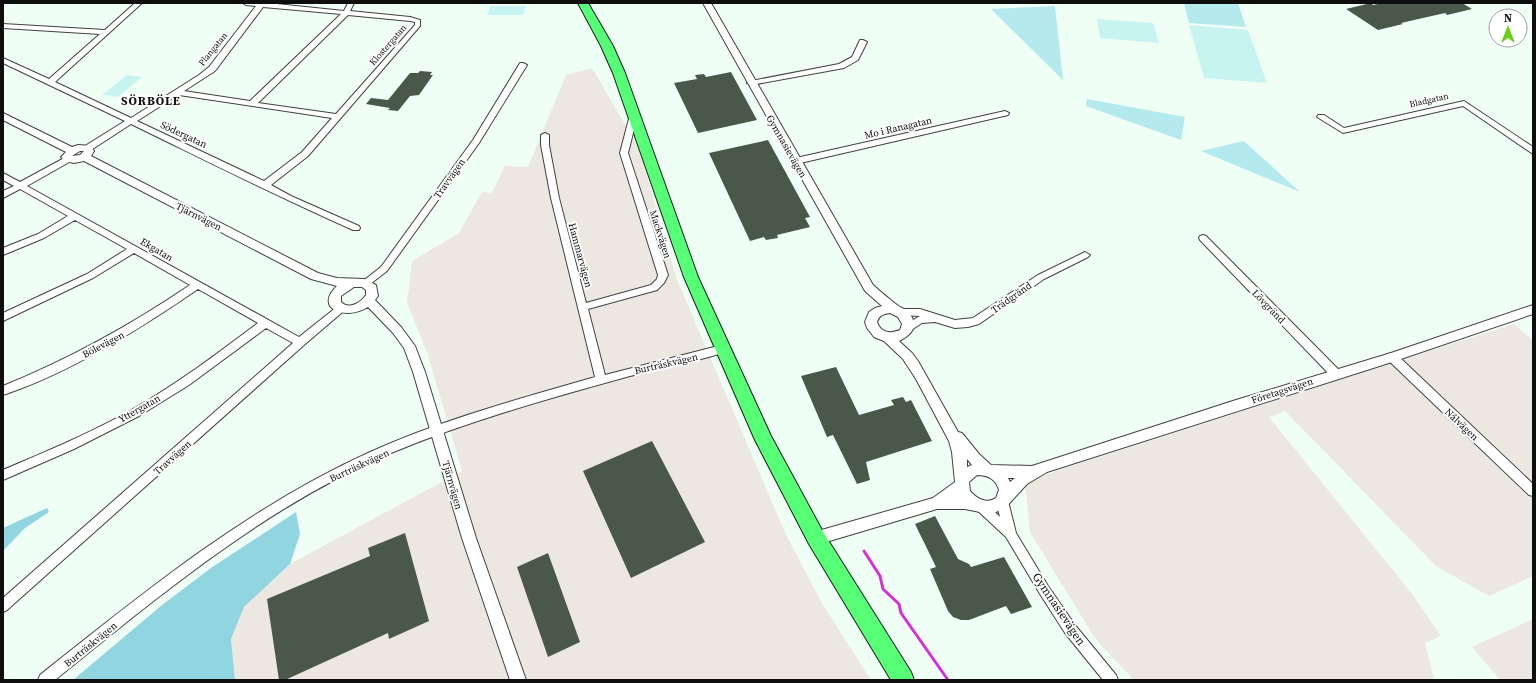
<svg xmlns="http://www.w3.org/2000/svg" width="1536" height="683" font-family="'Source Serif 4',serif">
  <style>
    .industrial { fill: #ede7e1 }
    .green { fill: #b4eaee }
    .forest { fill: #91d5e0 }
    .pitch { fill: #c7f4f1 }
    .lines { fill: none; stroke-linecap: round; stroke-linejoin: round }
    .stream { stroke: #d92cdb; stroke-width: 3 }
    .building { fill: #495849 }
    .minor-casing { stroke: #414141; stroke-width: 2 }
    .tertiary-casing { stroke: #414141; stroke-width: 2 }
    .trunk-casing { stroke: #1f1f1f; stroke-width: 2 }
    .minor { fill: #fff; fill-rule: evenodd }
    .tertiary { fill: #fff; fill-rule: evenodd }
    .trunk { fill: #56ff76; fill-rule: evenodd }
    .labels { text-anchor: middle; stroke-width: 4; stroke-linejoin: round; paint-order: stroke }
    .far-street-label { font-size: 9px; fill: #0e0e0e; stroke: #fff }
    .street-label { font-size: 10px; fill: #0e0e0e; stroke: #fff }
    .far-district-label { font-size: 12px; font-weight: bold; letter-spacing: 1px; fill: #0e0e0e; stroke: #fff }
    .near-street-label { font-size: 12px; fill: #0e0e0e; stroke: #fff }
  </style>
  <rect width="100%" height="100%" fill="#effff5"/>
  <path class="industrial" d="M592 68 639 148 676 277 786 535 823 605 871 680H235L231 639 244 607 290 564 462 471 428 355 407 303 412 261 459 233 482 192 492 193 505 166 528 167 566 75Z
    M1514 324 1533 341V576L1489 596 1436 566 1285 411 1269 417 1412 594 1441 636 1425 643 1434 680H1134L1100 644 1091 632 1030 532 1025 483 1059 470Z
    M1533 619V680H1500L1472 647Z"/>
  <path class="green" d="M1184 3H1238L1246 27 1189 23Z
    M1055 6 1063 80 991 9Z
    M1087 99 1185 117 1181 140 1086 106Z
    M1244 141 1300 192 1201 151Z"/>
  <path class="forest" d="M47 508 49 512 25 528 3 551V528Z
    M296 512 300 534 290 564 244 607 231 639 235 680H73L162 605 211 568Z"/>
  <path class="pitch" d="M490 6H526L523 15H487Z
    M1097 19 1153 23 1159 43 1100 38Z
    M1189 25 1248 30 1267 83 1204 78Z
    M127 75 142 77 118 97 102 95Z"/>
  <g class="lines">
    <path class="stream" d="M864 551 880 576 883 589 899 604 901 613 948 680"/>
  </g>
  <path class="building" d="M1371 3 1373 5 1382 3H1462L1472 9 1447 15 1445 13 1401 23 1403 24 1378 30 1346 9Z
    M420 71 432 72 430 75H433L419 95 410 96 398 111 388 110 390 108 366 104 371 98 388 100 410 73H418Z
    M731 72 757 120 698 133 674 83 697 79 695 75 704 74 706 77Z
    M768 140 810 217 805 218 810 227 777 235 778 238 766 240 764 237 750 241 709 153Z
    M836 367 859 415 894 405 891 400 903 397 906 402 911 400 932 441 866 462 870 480 857 484 833 435 827 437 801 376Z
    M652 441 705 542 631 578 583 471Z
    M935 516 958 559 969 564 971 567 1004 557 1032 607 1011 614 1006 606 969 620H961L953 617 948 611 930 569 936 567 915 524Z
    M405 533 429 621 389 639 388 633 285 680H279L267 599 370 556 368 548Z
    M548 553 580 642 548 657 517 567Z"/>
  <g class="lines">
    <g class="minor-casing">
      <path id="minor" d="M135 3H142L55 82 131 118 199 75 209 67 256 6 246 5 243 3H267L344 11 348 3H354L350 11 410 17 420 20V26L308 156 271 185 291 196 359 226 360 228 359 230H353C278 197 205 160 131 124L91 150H85V146L125 121 3 63V58L49 79 100 34 3 28V24L105 30ZM263 7 341 14 250 101 184 91 215 71ZM348 15 410 21 415 22V25L336 114 258 103ZM178 95H179L332 118 302 152 264 181 137 121Z
        M860 40H863L867 42 858 60 844 68 751 85 747 83 751 81 839 64 852 57Z
        M520 63H523L527 65 479 143 387 271 369 285H363L361 283 363 281 381 267 473 140Z
        M1464 101 1533 147V154L1463 106 1343 133 1317 117 1318 115H1324L1344 128Z
        M631 111H637L638 113 628 153 668 275 664 283 657 290 588 309 605 375 722 345 726 346 727 349 726 352C694 362 661 368 630 376 550 398 468 421 391 453 266 506 160 595 55 680H38L40 675C143 593 247 508 368 453 440 420 519 399 595 377L551 198 541 145V135L545 133 549 135V145L559 198 586 303 651 285 657 279 658 275 620 153Z
        M1005 111 1009 113 1008 115 796 164 792 161 796 158Z
        M68 156 72 159 71 161 27 186 299 337 338 306H344L346 309 304 345 7 610 3 612V598L293 343 266 328 189 385 139 416 74 449 3 480V470C47 451 91 433 133 409 177 384 217 354 258 323L198 289C140 329 70 373 3 395V386C69 359 131 325 190 285L134 253 93 278 3 321V313L87 274 127 249 75 220 44 238 3 255V248L38 234 68 216 20 189 3 198V191L14 186 3 180V173L20 182Z
        M1203 235 1206 236 1339 370 1340 373 1339 376 1335 377 1331 376 1200 240 1199 238 1200 236Z
        M1085 252 1090 255 1088 257 1044 279 979 324 968 327 955 328 935 322 922 323 908 332 905 331 903 328 905 325 920 316 898 315 896 312 898 309H920L955 320 973 318 1038 275Z
        M1392 353 1396 354 1533 484V496L1529 495 1388 360 1387 357 1388 354Z
        M1002 496 1006 497 1008 501 1016 533 1048 586 1075 625 1116 675 1118 680H1103L1065 633 1040 594 1006 537 978 511 976 507 978 503 982 502 986 503 1000 517 996 501 998 497Z"/>
    </g>
    <g class="tertiary-casing">
      <path id="tertiary" d="M703 3H711L873 285C881 292 889 299 897 305 901 308 905 309 908 312 920 325 912 335 899 341L912 353 918 361 958 432 962 433 979 454 991 465 1032 466 1236 400 1391 353 1533 305V314L1392 362 1047 472 1027 484 1006 507 996 512 985 513 965 509H937L816 545 811 543 809 538 811 533 933 498 955 482 952 452 949 441 916 379 903 359 884 341 874 337 867 328 865 322 869 312 875 308 882 306 865 291ZM890 313 898 317 902 324 900 330C890 334 881 333 877 322 879 315 884 314 890 313ZM967 459 972 465 967 467ZM977 475C988 475 996 479 999 490L996 498C987 504 977 499 970 491L969 482ZM1008 478H1015L1010 482Z
        M3 113 72 147 78 145 91 146 94 151 91 156 318 273 337 278 364 279 376 285 378 296 375 300 401 327 415 346 425 372 476 538 526 680H510L462 538 413 372 404 348 393 333 368 307C346 321 313 309 337 286L311 279 84 161 74 163 65 161 61 157 66 152 3 120ZM80 151H84L80 155 72 156ZM354 287H362L366 290V295C360 303 349 310 341 302V296Z"/>
    </g>
    <g class="trunk-casing">
      <path id="trunk" d="M578 3H588L613 46 625 73 698 277 771 436 823 532 911 672 914 680H891L809 544 755 440 684 277 613 73 601 46Z"/>
    </g>
    <use href="#minor" class="minor"/>
    <use href="#tertiary" class="tertiary"/>
    <use href="#trunk" class="trunk"/>
  </g>
  <g class="labels">
    <g class="far-street-label">
      <text transform="translate(388 45) rotate(-49)" y="3">Klostergatan</text>
      <text transform="translate(213 49) rotate(-51)" y="3">Plangatan</text>
      <text transform="translate(1429 100) rotate(-13)" y="3">Bladgatan</text>
    </g>
    <g class="street-label">
      <text transform="translate(898 127) rotate(-13)" y="4">Mo i Ranagatan</text>
      <text transform="translate(184 134) rotate(25)" y="4">Södergatan</text>
      <text transform="translate(787 146) rotate(60)" y="4">Gymnasievägen</text>
      <text transform="translate(449 178) rotate(-55)" y="4">Travvägen</text>
      <text transform="translate(199 216) rotate(27)" y="4">Tjärnvägen</text>
      <text transform="translate(661 234) rotate(72)" y="4">Mackvägen</text>
      <text transform="translate(157 249) rotate(30)" y="4">Ekgatan</text>
      <text transform="translate(581 255) rotate(75)" y="4">Hammarvägen</text>
      <text transform="translate(1011 297) rotate(-35)" y="4">Trädgränd</text>
      <text transform="translate(1269 306) rotate(46)" y="4">Lövgränd</text>
      <text transform="translate(103 344) rotate(-28)" y="4">Bölevägen</text>
      <text transform="translate(666 363) rotate(-13)" y="4">Burträskvägen</text>
      <text transform="translate(1282 390) rotate(-18)" y="4">Företagsvägen</text>
      <text transform="translate(139 408) rotate(-30)" y="4">Yttergatan</text>
      <text transform="translate(1462 424) rotate(43)" y="4">Nålvägen</text>
      <text transform="translate(172 457) rotate(-42)" y="4">Travvägen</text>
      <text transform="translate(359 465) rotate(-25)" y="4">Burträskvägen</text>
      <text transform="translate(453 485) rotate(74)" y="4">Tjärnvägen</text>
      <text transform="translate(90 644) rotate(-39)" y="4">Burträskvägen</text>
    </g>
    <g class="far-district-label">
      <text x="151" y="105">SÖRBÖLE</text>
    </g>
    <g class="near-street-label">
      <text transform="translate(1059 609) rotate(56)" y="4">Gymnasievägen</text>
    </g>
  </g>
  <rect width="1536" height="683" fill="none" stroke="#0e0e0e" stroke-width="8"/>
  <g transform="translate(1508 28)"><circle r="19" fill="#ffffff" stroke="#9f9f9f"/>
  <path d="M0-3L7 15L0 10L-7 15Z" fill="#6acd17"/>
  <text y="-6" font-size="11" font-weight="bold" text-anchor="middle" fill="#0e0e0e">N</text>
  </g>
</svg>
